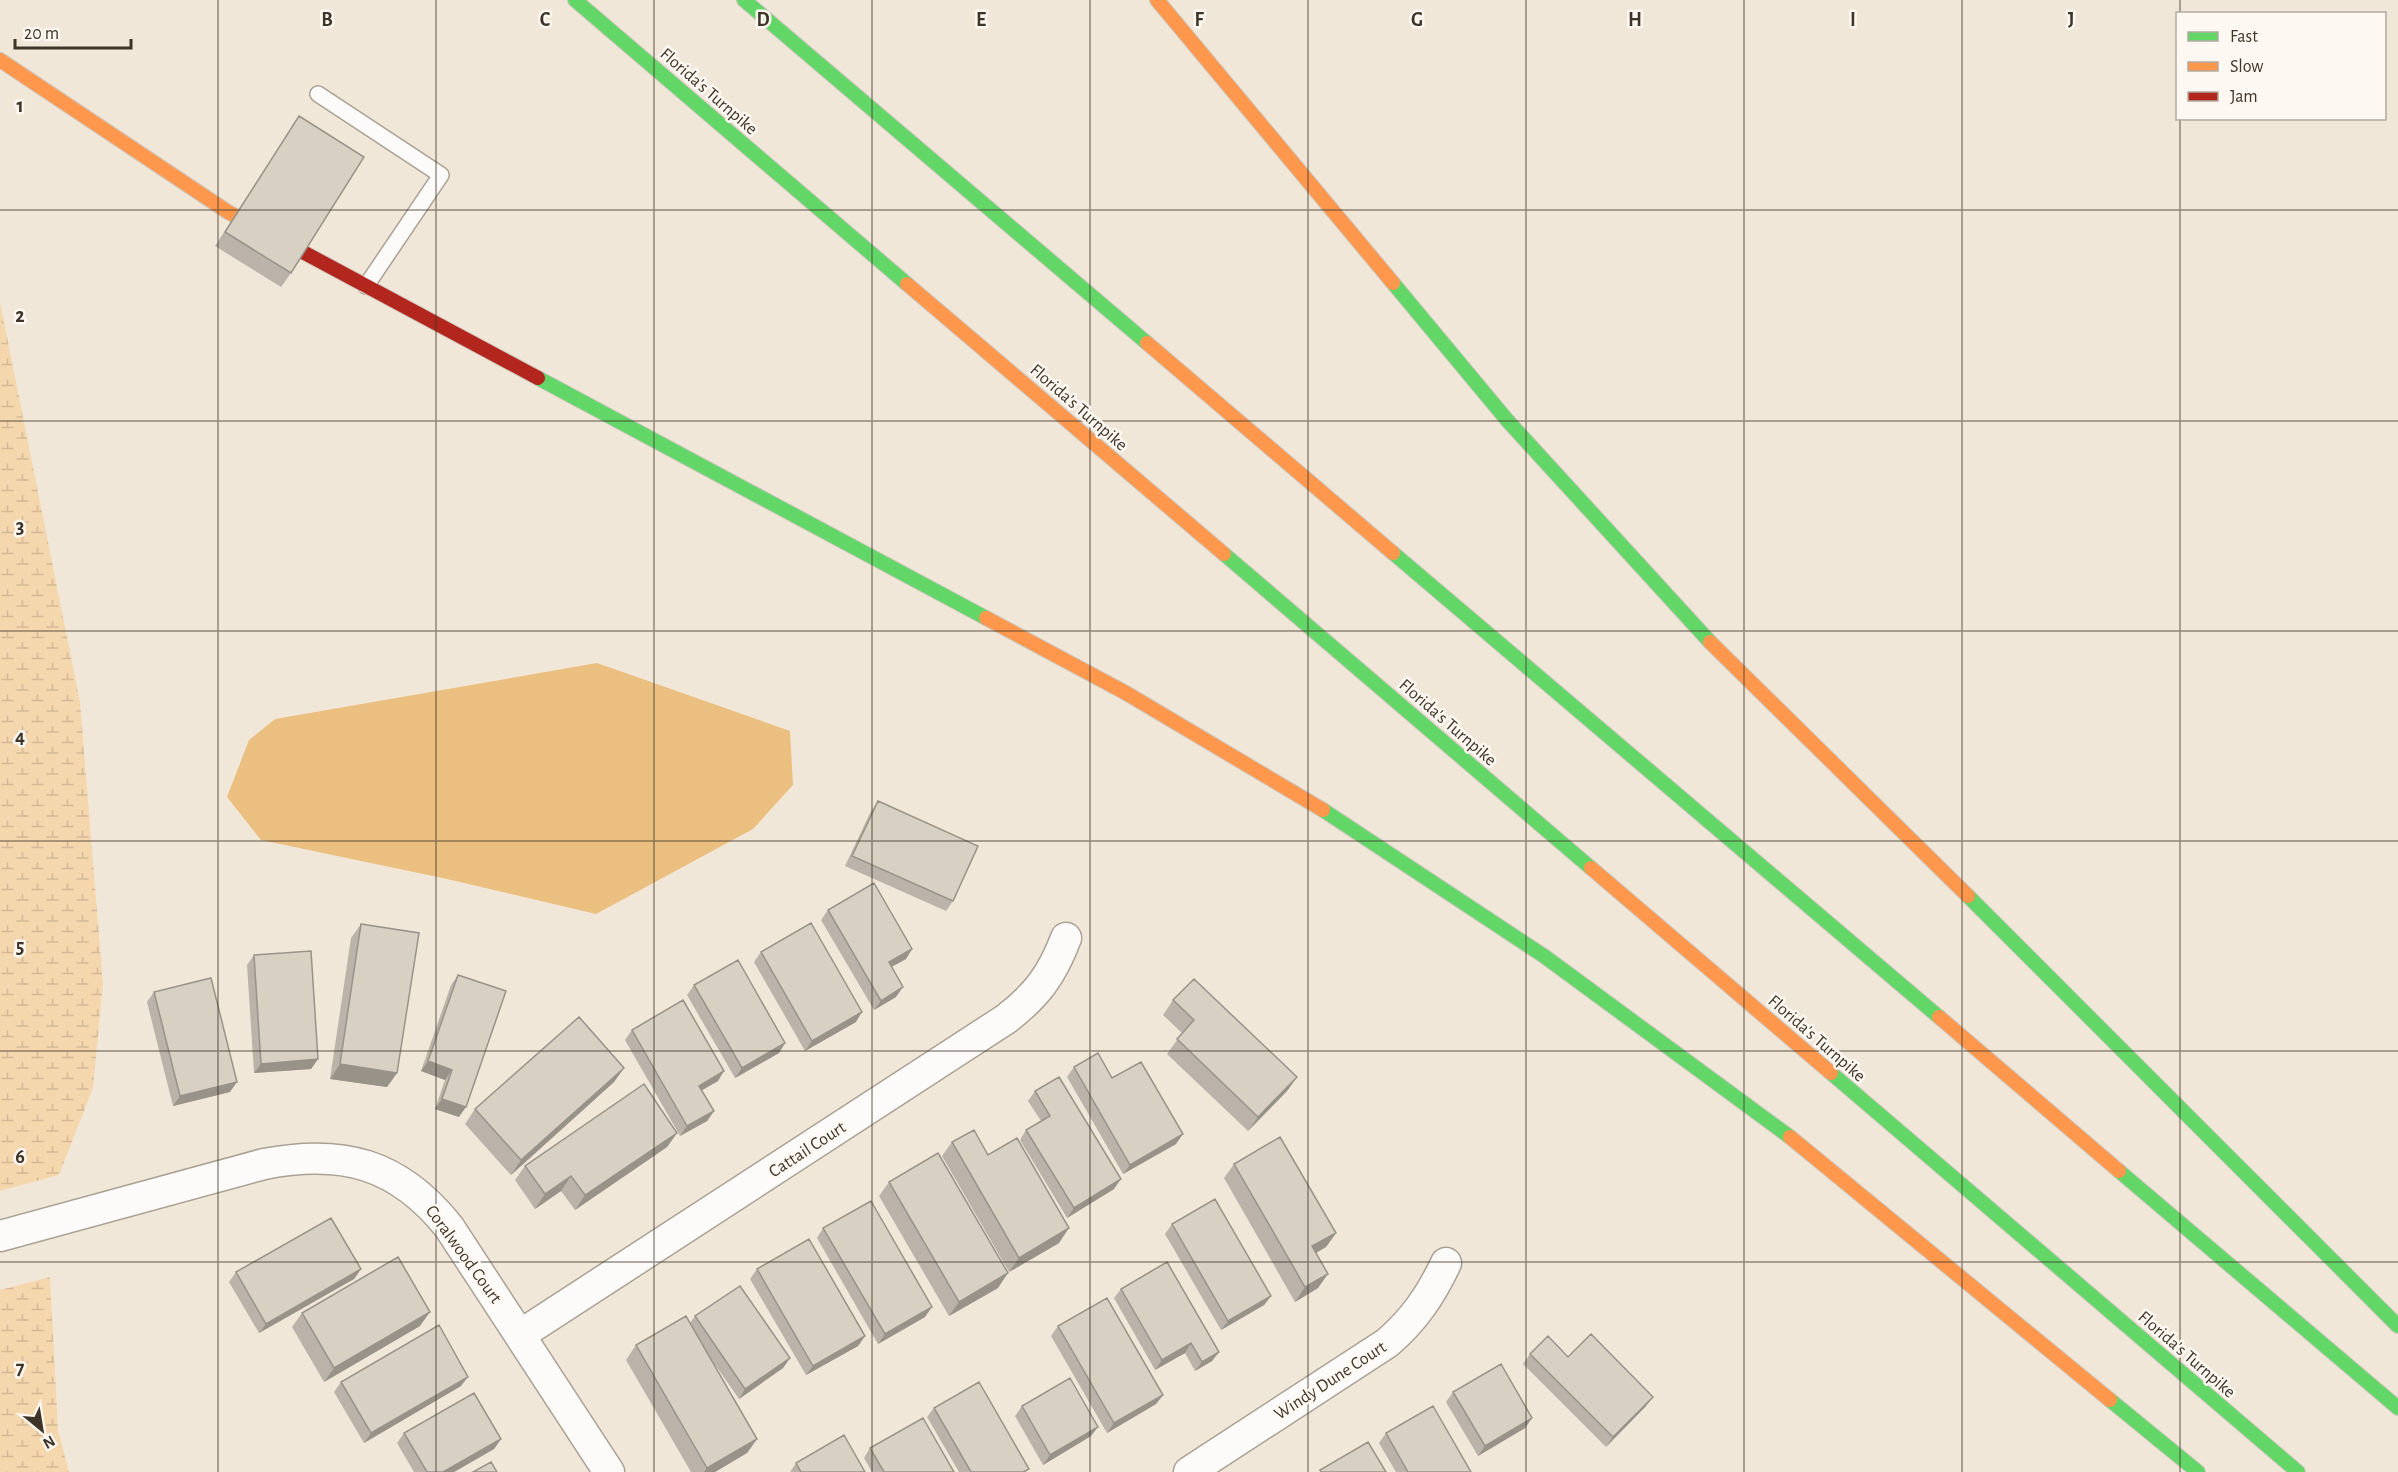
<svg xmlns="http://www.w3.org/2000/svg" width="2398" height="1472" font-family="'Alegreya Sans',sans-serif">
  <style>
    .wetland { fill: url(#wetland-marsh) }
    .water { fill: #ebbf80 }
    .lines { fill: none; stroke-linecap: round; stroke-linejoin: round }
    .lane-casing { stroke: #aaa195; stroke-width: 18 }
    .street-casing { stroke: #aaa195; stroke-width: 33 }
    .fast-casing { stroke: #ccc6be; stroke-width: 16 }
    .slow-casing { stroke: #ccc6be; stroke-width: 16 }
    .jam-casing { stroke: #ccc6be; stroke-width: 16 }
    .lane { stroke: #fdfbf9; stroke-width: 15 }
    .street { stroke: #fdfbf9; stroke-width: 30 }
    .fast { stroke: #63d668; stroke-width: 14 }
    .slow { stroke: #ff974d; stroke-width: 14 }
    .jam { stroke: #b3261e; stroke-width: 14 }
    .wall { fill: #bbb3a9 }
    .shaded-wall { fill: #989289 }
    .building { fill: #d9d0c4; stroke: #989289; stroke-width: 1.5 }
    .grid { fill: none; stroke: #3e3428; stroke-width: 1.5; stroke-opacity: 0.55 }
    .labels { text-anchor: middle; stroke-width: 5; stroke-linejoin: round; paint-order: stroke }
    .street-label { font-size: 18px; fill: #3e3428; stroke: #fdf8f2 }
    .grid-label { font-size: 20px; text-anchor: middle; font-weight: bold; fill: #3e3428; stroke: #fdf8f2; stroke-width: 5; stroke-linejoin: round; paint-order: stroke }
  </style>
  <defs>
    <pattern id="wetland-marsh" width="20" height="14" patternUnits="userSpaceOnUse" patternTransform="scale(1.5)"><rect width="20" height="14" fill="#f5d7ae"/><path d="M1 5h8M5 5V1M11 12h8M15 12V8" fill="none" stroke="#d3b996"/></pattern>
  </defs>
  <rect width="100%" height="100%" fill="#f1e7d9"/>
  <path class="wetland" d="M0 302 80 702 103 984 93 1088 59 1175 0 1191Z
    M50 1277 58 1430 69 1472H0V1290Z"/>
  <path class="water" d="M597 663 790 731 793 785 753 829 596 914 447 879 261 840 227 797 249 740 275 719Z"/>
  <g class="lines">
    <g class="lane-casing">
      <path id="lane" d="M318 94 441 175 366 286"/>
    </g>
    <g class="street-casing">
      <path id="street" d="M0 1236 264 1164C342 1149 398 1163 449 1227L609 1472
        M520 1335 1006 1019C1037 995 1052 975 1066 938
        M1189 1472 1387 1343C1414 1320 1431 1295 1446 1263"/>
    </g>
    <g class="fast-casing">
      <path id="fast" d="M575 0 907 284
        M744 0 1147 343
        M1393 283 1507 420 1710 642
        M538 378 986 618
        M1393 553 1939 1017
        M1224 554 1591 868
        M1323 810 1544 956 1790 1137
        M1968 896 2398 1326
        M1831 1073 2298 1472
        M2119 1171 2398 1408
        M2110 1400 2198 1472"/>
    </g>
    <g class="slow-casing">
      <path id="slow" d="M1157 0 1393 283
        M0 60 228 212 273 236
        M907 284 1224 554
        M1147 343 1393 553
        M986 618 1126 693 1323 810
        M1710 642 1968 896
        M1591 868 1831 1073
        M1939 1017 2119 1171
        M1790 1137 2110 1400"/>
    </g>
    <g class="jam-casing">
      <path id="jam" d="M273 236 538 378"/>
    </g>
    <use href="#lane" class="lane"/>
    <use href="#street" class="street"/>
    <use href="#fast" class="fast"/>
    <use href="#slow" class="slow"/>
    <use href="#jam" class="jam"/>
  </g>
  <path class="wall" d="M299 116 291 273 281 287 215 246Z
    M878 801 953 901 946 911 845 866 871 811Z
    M828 910 912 949 906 959 891 967 896 997 874 1010 821 920Z
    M361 924 397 1073 387 1087 330 1079 351 938Z
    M761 952 856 1022 805 1051 754 962Z
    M254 955 318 1059 311 1069 254 1073 247 965Z
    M458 975 459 1117 435 1109 445 1080 421 1071 451 985Z
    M694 985 785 1043 779 1053 735 1078 687 995Z
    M154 992 230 1092 173 1106 147 1002Z
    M1173 1000 1297 1077 1287 1091 1248 1131 1167 1054 1182 1033 1163 1015Z
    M632 1030 718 1081 702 1090 714 1111 707 1121 680 1136 625 1040Z
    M1074 1067 1112 1078 1176 1144 1123 1174 1067 1077Z
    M624 1068 614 1082 511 1175 465 1124 475 1109Z
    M1035 1091 1114 1189 1067 1218 1020 1140 1026 1130 1041 1121 1028 1101Z
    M677 1133 667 1147 575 1210 561 1191 535 1209 515 1180 525 1166Z
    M952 1142 988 1155 1059 1243 1009 1272 942 1156Z
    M1234 1164 1336 1233 1326 1247 1316 1253 1318 1288 1295 1302 1224 1178Z
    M889 1182 998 1288 949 1316 879 1196Z
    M1172 1224 1271 1296 1264 1305 1221 1330 1165 1234Z
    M823 1228 925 1317 878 1344 817 1238Z
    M361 1269 354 1279 259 1333 229 1282 236 1272Z
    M757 1269 865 1336 858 1346 806 1375 750 1279Z
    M1121 1289 1219 1352 1212 1361 1195 1371 1185 1353 1155 1370 1114 1298Z
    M302 1313 420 1326 324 1382 292 1327Z
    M695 1316 790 1358 783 1368 739 1399 709 1356 757 1439 747 1453 715 1472H691L626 1360 636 1345 690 1323Z
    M1058 1326 1163 1395 1156 1404 1107 1433 1051 1336Z
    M1530 1354 1568 1357 1646 1406 1606 1447 1523 1364Z
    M341 1382 461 1386 364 1443 334 1392Z
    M1453 1392 1532 1418 1525 1428 1478 1456 1446 1402Z
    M1022 1406 1091 1436 1043 1465 1015 1416Z
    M934 1408 1027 1472H959L927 1417Z
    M404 1433 501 1439 494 1449 454 1472H414L397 1443Z
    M1386 1433 1471 1472H1396L1379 1443Z
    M870 1448 954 1472H872L864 1458Z
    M796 1463 865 1472H790Z"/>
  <path class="shaded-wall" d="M912 949 906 959 882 972 889 962Z
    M903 987 896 997 874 1010 881 1001Z
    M862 1012 856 1022 805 1051 812 1041Z
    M785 1043 779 1053 735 1078 742 1068Z
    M318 1059 311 1069 254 1073 261 1064Z
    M428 1061 452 1070 445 1080 421 1071Z
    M340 1064 397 1073 387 1087 330 1079Z
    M624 1068 614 1082 511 1175 521 1160Z
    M724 1071 718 1081 692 1096 699 1086Z
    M1297 1077 1287 1091 1248 1131 1258 1117Z
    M237 1082 230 1092 173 1106 180 1096Z
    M442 1099 466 1107 459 1117 435 1109Z
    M714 1111 707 1121 680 1136 687 1126Z
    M677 1133 667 1147 575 1210 585 1195Z
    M1183 1134 1176 1144 1123 1174 1130 1165Z
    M571 1176 561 1191 535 1209 545 1194Z
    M1121 1179 1114 1189 1067 1218 1074 1208Z
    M1069 1228 1059 1243 1009 1272 1019 1258Z
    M1336 1233 1326 1247 1302 1261 1312 1246Z
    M361 1269 354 1279 259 1333 266 1324Z
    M1008 1273 998 1288 949 1316 959 1302Z
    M1328 1274 1318 1288 1295 1302 1305 1287Z
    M1271 1296 1264 1305 1221 1330 1228 1321Z
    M932 1307 925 1317 878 1344 885 1334Z
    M430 1312 420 1326 324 1382 334 1368Z
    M865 1336 858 1346 806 1375 813 1366Z
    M1191 1343 1185 1353 1155 1370 1162 1360Z
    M1219 1352 1212 1361 1195 1371 1202 1362Z
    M790 1358 783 1368 739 1399 745 1389Z
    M468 1377 461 1386 364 1443 371 1433Z
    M1163 1395 1156 1404 1107 1433 1114 1423Z
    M1653 1397 1646 1406 1606 1447 1613 1437Z
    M1532 1418 1525 1428 1478 1456 1485 1446Z
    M1098 1427 1091 1436 1043 1465 1050 1455Z
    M501 1439 494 1449 454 1472H443Z
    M757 1439 747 1453 715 1472H704L707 1468Z"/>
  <path class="building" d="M299 116 364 157 291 273 225 232Z
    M878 801 978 846 953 901 852 856Z
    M874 883 912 949 889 962 903 987 881 1001 828 910Z
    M811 923 862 1012 812 1041 761 952Z
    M361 924 419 933 397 1073 340 1064Z
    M311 951 318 1059 261 1064 254 955Z
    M738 960 785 1043 742 1068 694 985Z
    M458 975 506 991 466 1107 442 1099 452 1070 428 1061Z
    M211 978 237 1082 180 1096 154 992Z
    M1194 979 1297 1077 1258 1117 1177 1039 1194 1020 1173 1000Z
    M683 1000 724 1071 699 1086 714 1111 687 1126 632 1030Z
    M579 1017 624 1068 521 1160 475 1109Z
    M1098 1053 1112 1078 1141 1062 1183 1134 1130 1165 1074 1067Z
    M1059 1077 1121 1179 1074 1208 1026 1130 1050 1116 1035 1091Z
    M644 1084 677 1133 585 1195 571 1176 545 1194 525 1166Z
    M974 1130 988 1155 1017 1138 1069 1228 1019 1258 952 1142Z
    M1280 1137 1336 1233 1312 1246 1328 1274 1305 1287 1234 1164Z
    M938 1153 1008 1273 959 1302 889 1182Z
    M1215 1199 1271 1296 1228 1321 1172 1224Z
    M871 1201 932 1307 885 1334 823 1228Z
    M331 1218 361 1269 266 1324 236 1272Z
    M809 1239 865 1336 813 1366 757 1269Z
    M398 1257 430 1312 334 1368 302 1313Z
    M1167 1262 1219 1352 1202 1362 1191 1343 1162 1360 1121 1289Z
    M740 1286 790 1358 745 1389 695 1316Z
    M1107 1298 1163 1395 1114 1423 1058 1326Z
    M686 1316 757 1439 707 1468 636 1345Z
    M439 1325 468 1377 371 1433 341 1382Z
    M1591 1334 1653 1397 1613 1437 1530 1354 1548 1336 1568 1357Z
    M1501 1364 1532 1418 1485 1446 1453 1392Z
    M1070 1378 1098 1427 1050 1455 1022 1406Z
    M979 1382 1029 1469 1023 1472H971L934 1408Z
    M474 1393 501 1439 443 1472H427L404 1433Z
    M1433 1406 1471 1472H1408L1386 1433Z
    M923 1418 954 1472H884L870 1448Z
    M844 1435 865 1472H801L796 1463Z
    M1368 1442 1386 1472H1321L1320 1470Z
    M491 1462 497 1472H473Z"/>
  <path class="grid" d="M218 0V1472M436 0V1472M654 0V1472M872 0V1472M1090 0V1472M1308 0V1472M1526 0V1472M1744 0V1472M1962 0V1472M2180 0V14M2180 118V1472M0 210H2398M0 421H2398M0 631H2398M0 841H2398M0 1051H2398M0 1262H2398"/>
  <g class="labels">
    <g class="street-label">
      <text transform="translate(709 91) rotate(41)" y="6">Florida's Turnpike</text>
      <text transform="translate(1079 407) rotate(41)" y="6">Florida's Turnpike</text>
      <text transform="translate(1448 722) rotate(41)" y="6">Florida's Turnpike</text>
      <text transform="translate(1817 1038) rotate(41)" y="6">Florida's Turnpike</text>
      <text transform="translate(807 1149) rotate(-33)" y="6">Cattail Court</text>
      <text transform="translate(464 1254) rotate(54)" y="6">Coralwood Court</text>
      <text transform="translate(2187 1354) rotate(41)" y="6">Florida's Turnpike</text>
      <text transform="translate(1330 1380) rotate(-33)" y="6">Windy Dune Court</text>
    </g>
  </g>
  <g class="grid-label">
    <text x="327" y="26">B</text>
    <text x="545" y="26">C</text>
    <text x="763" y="26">D</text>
    <text x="981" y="26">E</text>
    <text x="1199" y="26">F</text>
    <text x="1417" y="26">G</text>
    <text x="1635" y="26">H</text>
    <text x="1853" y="26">I</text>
    <text x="2071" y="26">J</text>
    <text x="20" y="112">1</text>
    <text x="20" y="322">2</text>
    <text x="20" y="533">3</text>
    <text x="20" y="743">4</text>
    <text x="20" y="953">5</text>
    <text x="20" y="1163">6</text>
    <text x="20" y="1374">7</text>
  </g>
  <rect x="2176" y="12" width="210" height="108" fill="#fdf8f2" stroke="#b1aaa1" stroke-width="1.5"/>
  <rect x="2188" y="32" width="30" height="9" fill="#63d668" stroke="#b1aaa1" stroke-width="1.5"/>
  <text x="2230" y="42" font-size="18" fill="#3e3428">Fast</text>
  <rect x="2188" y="62" width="30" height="9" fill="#ff974d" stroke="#b1aaa1" stroke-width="1.5"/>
  <text x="2230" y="72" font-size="18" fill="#3e3428">Slow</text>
  <rect x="2188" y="92" width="30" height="9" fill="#b3261e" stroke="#b1aaa1" stroke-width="1.5"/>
  <text x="2230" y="102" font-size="18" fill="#3e3428">Jam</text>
  <g transform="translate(42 1430) rotate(150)" stroke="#fdf8f2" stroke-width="4.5" paint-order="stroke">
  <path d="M0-4.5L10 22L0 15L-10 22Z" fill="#3e3428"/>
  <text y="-9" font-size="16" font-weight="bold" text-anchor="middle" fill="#3e3428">N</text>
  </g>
  <path d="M15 39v9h116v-9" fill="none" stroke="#3e3428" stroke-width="3"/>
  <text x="24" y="39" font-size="18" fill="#3e3428" stroke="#fdf8f2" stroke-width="4.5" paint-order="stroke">20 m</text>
</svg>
